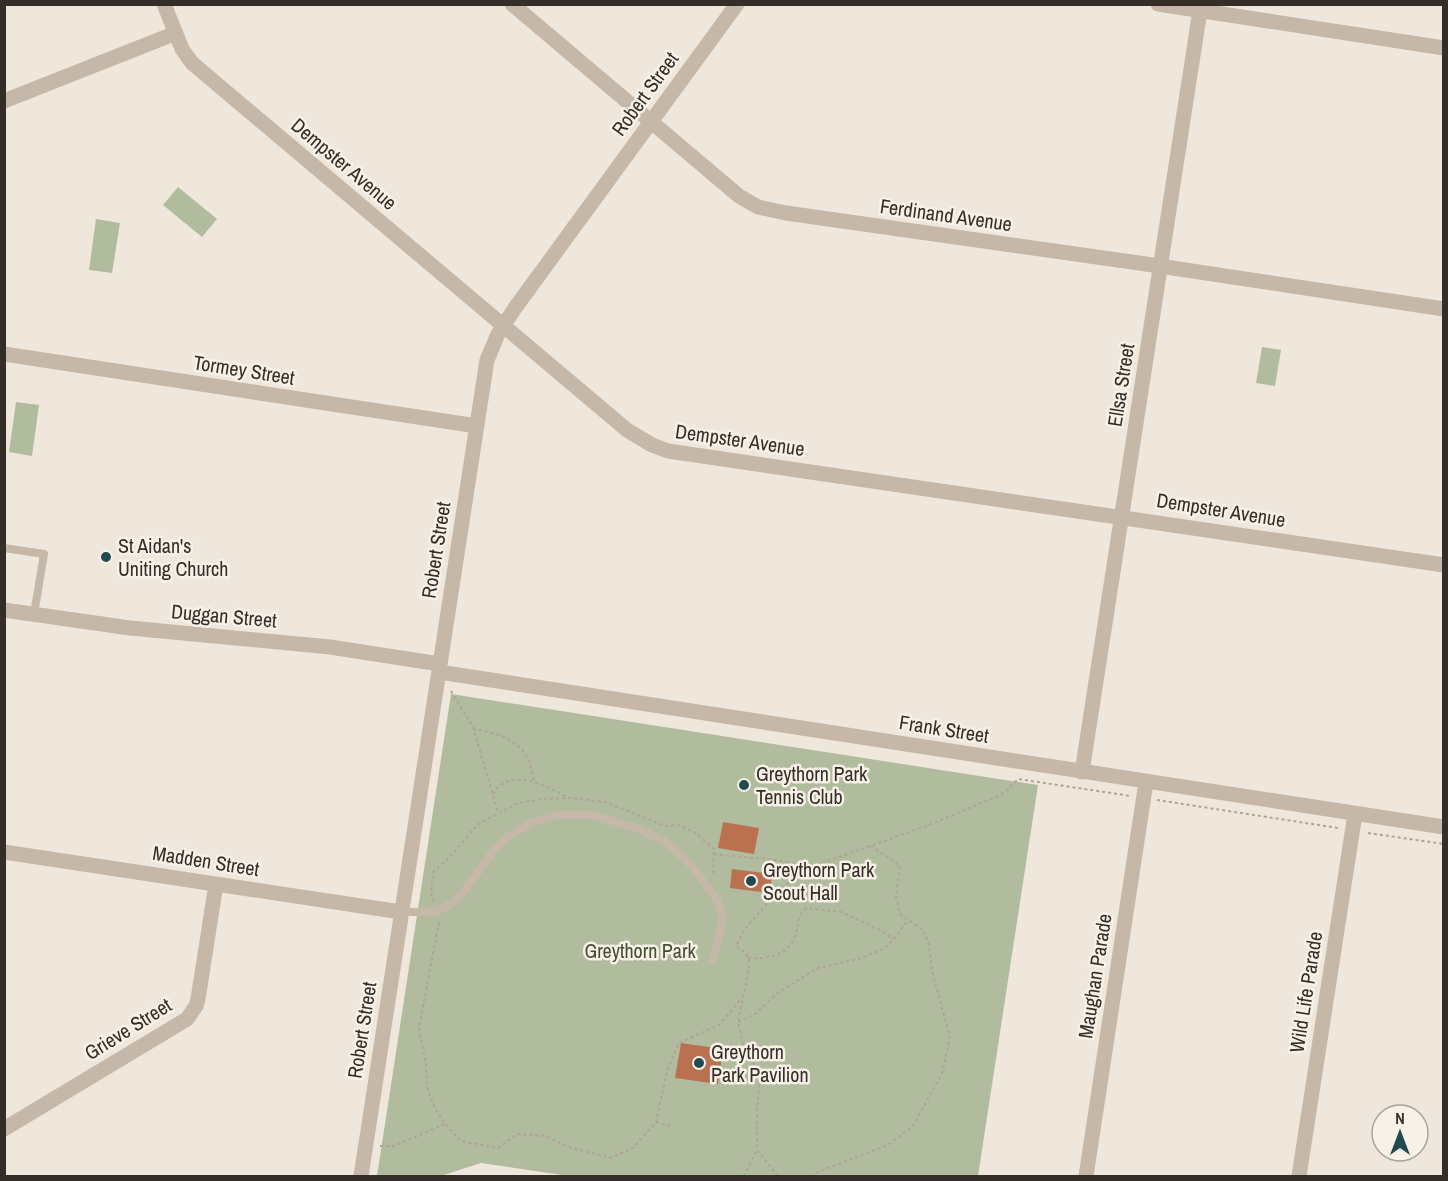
<svg xmlns="http://www.w3.org/2000/svg" width="1448" height="1181" font-family="'Archivo Narrow',sans-serif">
  <style>
    .green { fill: #b0bc9d }
    .building { fill: #b97150 }
    .lines { fill: none; stroke-linecap: round; stroke-linejoin: round }
    .path { stroke: #b1a394; stroke-width: 2; stroke-dasharray: 3 3; stroke-linecap: butt }
    .lane { stroke: #c6b8a9; stroke-width: 8 }
    .street { stroke: #c6b8a9; stroke-width: 15 }
    .poi-dot { fill: #224a50; stroke: #f7f1e8; stroke-width: 2 }
    .labels { text-anchor: middle; stroke-width: 5; stroke-linejoin: round; paint-order: stroke }
    .street-label { font-size: 20px; fill: #342d28; stroke: #f7f1e8 }
    .poi-label { font-size: 20px; fill: #342d28; stroke: #f7f1e8; text-anchor: start }
    .park-label { font-size: 20px; fill: #414f2f; stroke: #f7f1e8 }
  </style>
  <rect width="100%" height="100%" fill="#efe7dc"/>
  <path class="green" d="M178 187 217 219 202 237 163 205Z
    M96 219 120 223 112 273 89 270Z
    M1262 347 1281 350 1275 386 1256 383Z
    M16 402 39 405 32 456 9 452Z
    M451 694 1038 785 978 1176H569L481 1163 441 1176H377Z"/>
  <path class="building" d="M723 822 759 828 754 854 718 848Z
    M732 869 772 874 770 893 730 888Z
    M681 1043 723 1049 718 1084 675 1078Z"/>
  <g class="lines">
    <path class="path" d="M451 691 473 727 498 813
      M473 729C494 732 516 738 527 757 531 763 531 773 534 780
      M493 794C510 765 547 787 568 797
      M1157 800 1338 828
      M1368 833 1444 844
      M714 854 783 861 811 867
      M434 902 431 893 433 872 449 858 477 825 518 803 542 799 571 798 605 802 665 826 679 825 694 832 714 849 713 874
      M439 922 419 1028 426 1064 427 1087 434 1107 445 1124 461 1141 498 1148 517 1134 546 1136 568 1147 611 1158 633 1148 656 1122 667 1071 679 1043 719 1025 742 998
      M748 958C768 959 789 956 796 934 799 924 797 914 807 908L841 912 880 930 894 939
      M738 1022 755 1014 779 992 818 968 862 958 885 948 894 939 908 920
      M656 1122 670 1126
      M380 1146H394L445 1124
      M744 1176 757 1150
      M778 1176 757 1150V1109L760 1074 744 1049 738 1022 750 964 746 953 736 946 745 929 780 889 811 867 929 825 998 796 1006 791 1018 779 1131 796
      M811 1176 820 1171 888 1145 913 1126 942 1074 950 1037 932 971 929 944 923 930 900 914 896 897 900 866 871 846"/>
    <path class="lane" d="M4 548 44 554 34 614
      M401 912H436L452 903 461 895 495 849 506 838 530 823 555 815H592L639 829 667 842 692 866 717 900 723 917 713 961"/>
    <path class="street" d="M164 4 182 49 192 63 627 430 652 445 668 451 1444 565
      M512 4 739 196 758 207 786 213 1146 264 1444 309
      M1158 4 1444 48
      M4 101 176 33
      M4 354 477 426
      M4 610 130 628 330 647 440 664
      M439 672 1444 827
      M1082 772 1201 4
      M4 852 401 912
      M4 1129 187 1019 196 1006 198 999 216 884
      M361 1176 487 360 498 334 515 308 737 4
      M1086 1176 1146 782
      M1299 1176 1355 814"/>
  </g>
  <g class="poi-dot">
    <circle cx="106" cy="557" r="6"/>
    <circle cx="744" cy="785" r="6"/>
    <circle cx="751" cy="881" r="6"/>
    <circle cx="699" cy="1063" r="6"/>
  </g>
  <g class="labels">
    <g class="street-label">
      <text transform="translate(645 94) rotate(-54)" y="7">Robert Street</text>
      <text transform="translate(344 164) rotate(40)" y="7">Dempster Avenue</text>
      <text transform="translate(946 215) rotate(8)" y="7">Ferdinand Avenue</text>
      <text transform="translate(244 370) rotate(9)" y="7">Tormey Street</text>
      <text transform="translate(1121 385) rotate(-81)" y="7">Ellsa Street</text>
      <text transform="translate(740 440) rotate(8)" y="7">Dempster Avenue</text>
      <text transform="translate(1221 510) rotate(9)" y="7">Dempster Avenue</text>
      <text transform="translate(436 550) rotate(-81)" y="7">Robert Street</text>
      <text transform="translate(224 616) rotate(5)" y="7">Duggan Street</text>
      <text transform="translate(944 729) rotate(9)" y="7">Frank Street</text>
      <text transform="translate(206 861) rotate(9)" y="7">Madden Street</text>
      <text transform="translate(1095 976) rotate(-81)" y="7">Maughan Parade</text>
      <text transform="translate(1306 992) rotate(-81)" y="7">Wild Life Parade</text>
      <text transform="translate(128 1029) rotate(-32)" y="7">Grieve Street</text>
      <text transform="translate(362 1030) rotate(-81)" y="7">Robert Street</text>
    </g>
    <g class="poi-label">
      <text x="118" y="553">St Aidan's<tspan x="118" dy="23">Uniting Church</tspan></text>
      <text x="756" y="781">Greythorn Park<tspan x="756" dy="23">Tennis Club</tspan></text>
      <text x="763" y="877">Greythorn Park<tspan x="763" dy="23">Scout Hall</tspan></text>
      <text x="711" y="1059">Greythorn<tspan x="711" dy="23">Park Pavilion</tspan></text>
    </g>
    <g class="park-label">
      <text x="640" y="958">Greythorn Park</text>
    </g>
  </g>
  <rect width="1448" height="1181" fill="none" stroke="#342d28" stroke-width="12"/>
  <g transform="translate(1400 1133)"><circle r="28" fill="#f7f1e8" stroke="#a9a39b" stroke-width="1.5"/>
  <path d="M0-4.5L10 22L0 15L-10 22Z" fill="#224a50"/>
  <text y="-9" font-size="16" font-weight="bold" text-anchor="middle" fill="#342d28">N</text>
  </g>
</svg>
